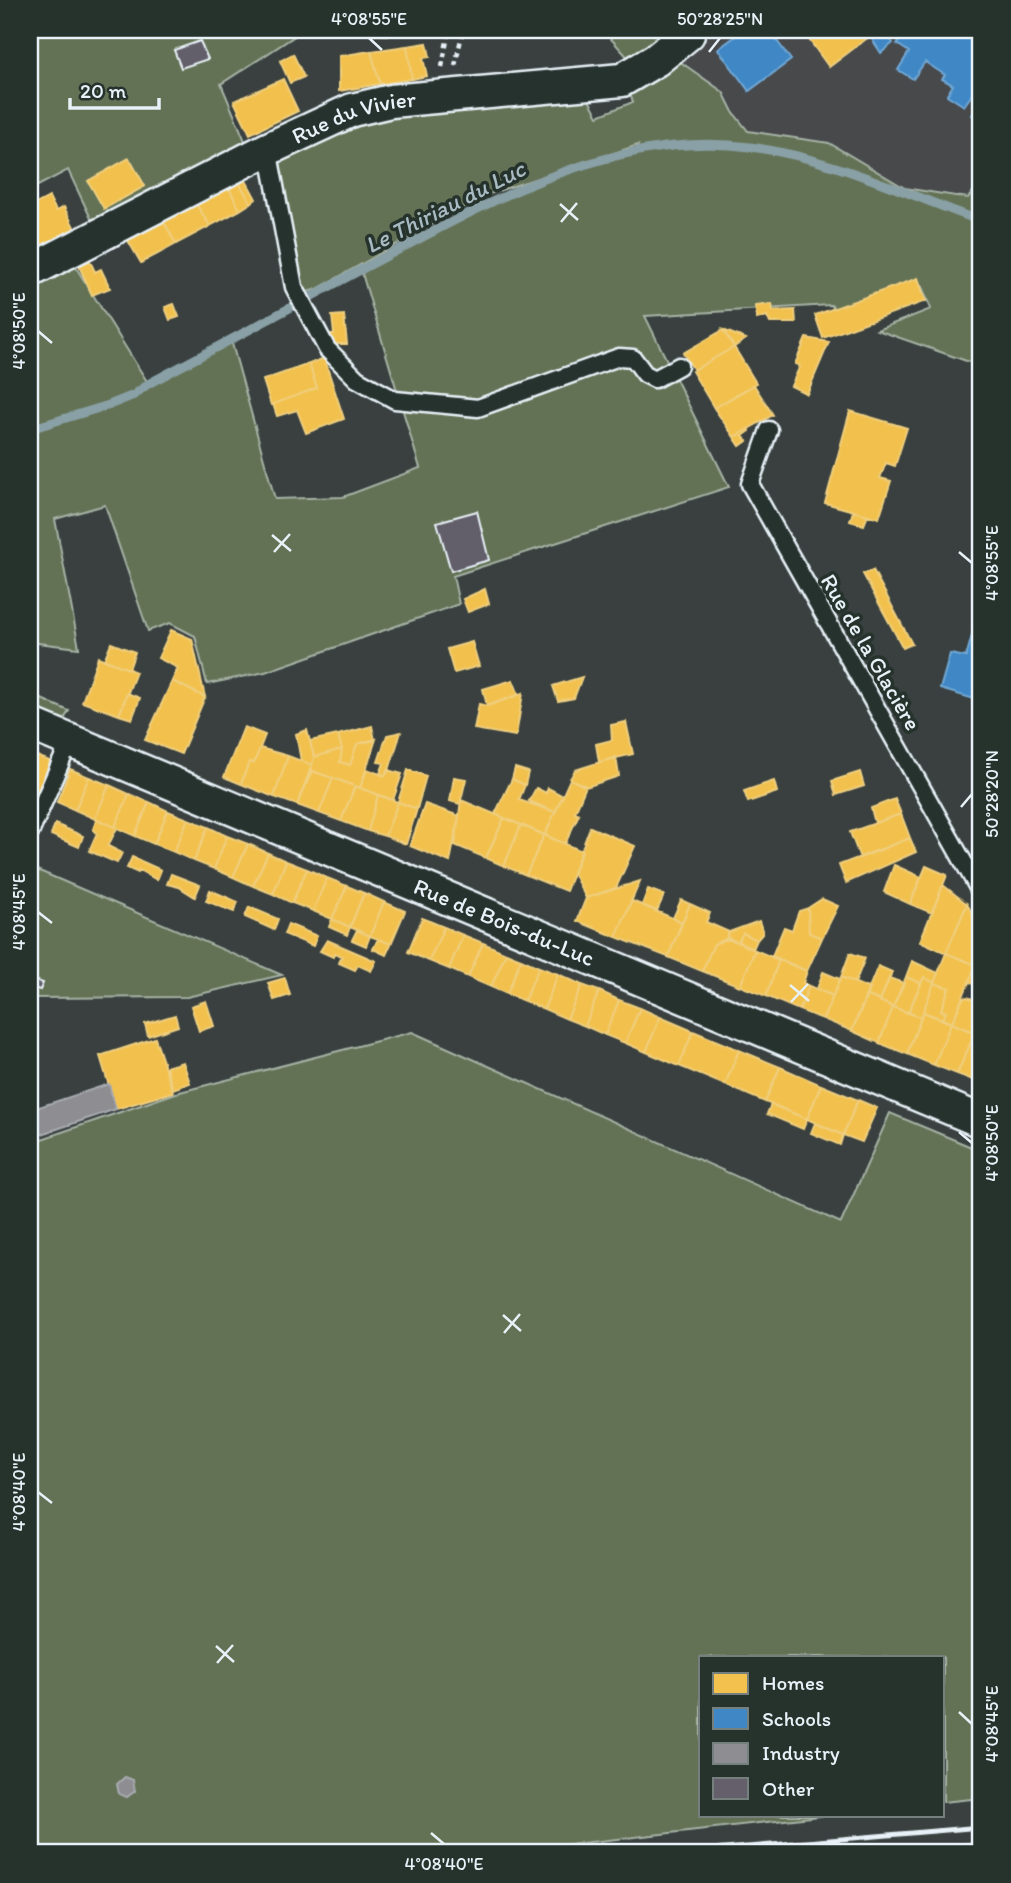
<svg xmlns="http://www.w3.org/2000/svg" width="1011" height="1883" font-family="Itim,sans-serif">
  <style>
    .built { fill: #46494c }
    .green { fill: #637254; stroke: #a6b2a6; stroke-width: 2 }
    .homes { fill: #f2c14e; stroke: #efcf81; stroke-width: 2 }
    .schools { fill: #3f88c5; stroke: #72a8d4; stroke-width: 2 }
    .industry { fill: #8d8d92; stroke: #a8abb1; stroke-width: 2 }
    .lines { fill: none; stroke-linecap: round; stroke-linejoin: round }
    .stream { stroke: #89a0a6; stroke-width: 9 }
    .building { fill: #645f6a; stroke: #e8f1f8; stroke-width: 2 }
    .service-casing { stroke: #e8f1f8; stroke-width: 21 }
    .minor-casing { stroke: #e8f1f8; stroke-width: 37 }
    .path { stroke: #e8f1f8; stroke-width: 4.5; stroke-dasharray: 5 5; stroke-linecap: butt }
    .service { stroke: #26332d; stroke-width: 16 }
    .minor { stroke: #26332d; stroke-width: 32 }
    .rail { stroke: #e8f1f8; stroke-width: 5 }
    .ticks { fill: none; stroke: #e8f1f8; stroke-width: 2.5 }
    .labels { text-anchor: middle; stroke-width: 7; stroke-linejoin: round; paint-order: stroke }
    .street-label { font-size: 23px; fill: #e8f1f8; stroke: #26332d }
    .water-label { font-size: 24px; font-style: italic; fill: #a8bbc2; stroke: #26332d }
    .neatline { fill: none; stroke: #e8f1f8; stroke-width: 2.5 }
    .ticks-label { font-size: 18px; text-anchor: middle; fill: #e8f1f8 }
  </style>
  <rect width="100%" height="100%" fill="#39403f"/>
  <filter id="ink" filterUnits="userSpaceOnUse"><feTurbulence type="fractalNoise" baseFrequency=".0143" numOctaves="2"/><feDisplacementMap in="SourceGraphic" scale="14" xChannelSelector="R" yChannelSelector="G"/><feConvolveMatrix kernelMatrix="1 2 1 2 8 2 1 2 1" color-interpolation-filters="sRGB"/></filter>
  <g filter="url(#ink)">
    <path class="built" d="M649 30H981V181L968 198 905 188 829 143 748 131 733 112 723 92 679 63Z"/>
    <path class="green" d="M30 30H304L221 84 248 148 95 227 68 170 30 190Z
      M603 30H689L640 71Z
      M672 56 723 92 733 112 748 131 829 143 905 188 968 198 981 181V366L877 330 931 309 921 284 840 315 831 305 645 316 729 487 453 576 459 604 265 672 207 684 195 636 170 623 148 631 105 505 55 519 79 648 30 642V271L67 253 148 383 231 340 275 499 343 497 420 468 361 270 485 204 552 176 637 149 638 145 483 196 317 289 304 293 299 285 275 154 414 104 584 91 598 116 633 102 627 85Z
      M30 694 69 711 55 735 30 724Z
      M30 867 282 975 187 997 30 998Z
      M412 1032 841 1223 890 1113 981 1151V1798L943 1802V1657H701V1815H829L493 1853H30V1143L176 1093Z"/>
    <path class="homes" d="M370 30H387V35L370 34Z
      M802 30H878L829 67Z
      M427 43 430 57 423 58 427 76 412 79 407 46Z
      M407 46 412 79 380 84 371 51Z
      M371 51 380 84 339 91V56Z
      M293 54 304 77 290 83 280 61Z
      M283 79 298 111 250 134 234 101Z
      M129 158 145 186 104 209 88 181Z
      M243 175 256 199 251 203 237 179Z
      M237 179 251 203 240 210 227 184Z
      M227 184 240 210 210 226 195 202Z
      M49 197 56 211 64 207 75 229 30 251V207Z
      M195 202 210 226 176 244 163 220Z
      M163 220 176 244 141 263 127 239Z
      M90 261 95 272 101 269 110 288 92 295 79 266Z
      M918 278 926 301 823 338 815 315Z
      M174 304 179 317 170 320 165 307Z
      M772 304 773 311 795 310 796 323H770L767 316 757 319 755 306Z
      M344 315 347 344H331V334H334L332 316Z
      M723 330 733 334 746 339 734 347Z
      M723 330 734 347 694 370 683 353Z
      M806 338 829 342 807 394 791 386 800 366 795 364Z
      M734 347 756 383 714 408 692 371Z
      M324 358 344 419 306 433 297 410 277 416 273 404 317 388 309 364Z
      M309 364 317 388 271 405 263 380Z
      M754 385 773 415 734 437 714 408Z
      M850 411 907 428 895 466 886 463 880 478 891 481 879 518 825 503Z
      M749 429 750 431 743 436 747 441 740 446 734 437Z
      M853 511 868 515 864 525 850 521Z
      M873 570 912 644 903 648 863 574Z
      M485 589 489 604 468 612 463 599Z
      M171 630 192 639 205 697 172 681 178 668 158 658Z
      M472 642 479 666 454 673 447 649Z
      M111 643 135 652 129 669 104 660Z
      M98 657 136 672 119 715 82 702Z
      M582 677 574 698 558 701 553 686Z
      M513 680 519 695 487 706 483 689Z
      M172 681 205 697 181 754 145 740Z
      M127 693 140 698 132 719 119 715Z
      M523 693 516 736 474 729 479 704 487 706Z
      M626 722 633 754 599 762 596 744 612 740 611 725Z
      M372 726 375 740 357 744 350 765 340 762 342 749 338 735Z
      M244 727 265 735 254 763 249 762 241 784 224 777Z
      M307 730 314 757 312 765 301 761 296 734Z
      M401 732 389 770 385 776 380 774 384 763 378 762 387 735Z
      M338 735 342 749 314 757 310 741Z
      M376 739 360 788 310 770 314 757 342 749 340 762 350 765 357 744Z
      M260 748 288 756 274 797 241 784 249 762 254 763Z
      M32 754 52 762 39 795 30 791Z
      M288 756 312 765 297 805 274 797Z
      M616 757 619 776 586 787 570 779 575 770Z
      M515 768 528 772 525 785 512 779Z
      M70 769 89 777 75 810 57 802Z
      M367 769 385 776 387 770 402 774 393 800 360 788Z
      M408 770 426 776 417 809 398 802Z
      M312 771 333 778 319 813 297 805Z
      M860 772 864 786 836 795 832 781Z
      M89 777 109 785 95 819 75 810Z
      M454 777 466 779 460 804 450 801Z
      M333 778 355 786 341 821 319 813Z
      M512 779 525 785 519 800 555 812 545 835 495 814Z
      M570 779 586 786 575 812 579 814 565 844 545 835Z
      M774 781 777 792 748 802 744 791Z
      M109 785 129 794 115 827 95 819Z
      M355 786 378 795 368 831 341 821Z
      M536 788 546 793 548 788 563 796 555 812 529 801Z
      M129 794 149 802 135 836 115 827Z
      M378 795 398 802 385 836 368 831Z
      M895 799 901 814 875 823 871 808Z
      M461 800 504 818 486 858 455 845Z
      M149 802 168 811 154 844 135 836Z
      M398 802 417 809 406 844 385 836Z
      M425 804 459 816 450 862 410 846Z
      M168 811 188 819 174 852 154 844Z
      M901 814 910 838 860 858 850 832Z
      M504 818 521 825 504 866 486 858Z
      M97 819 117 828 108 846 122 853 117 863 89 851 97 833 93 829Z
      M188 819 208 827 194 861 174 852Z
      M55 824 83 836 79 847 51 835Z
      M521 825 544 835 526 875 504 866Z
      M208 827 227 836 214 869 194 861Z
      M590 827 635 846 616 888 586 898 573 873Z
      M544 835 582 851 566 891 526 875Z
      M227 836 248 844 233 877 214 869Z
      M910 838 916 852 846 883 839 865Z
      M248 844 268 853 253 886 233 877Z
      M268 853 286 861 273 894 253 886Z
      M132 857 161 870 157 880 139 870 138 873 127 868Z
      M286 861 307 869 292 903 273 894Z
      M894 865 921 877 910 904 884 892Z
      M926 866 947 875 932 913 910 904Z
      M307 869 327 878 313 911 292 903Z
      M171 874 200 885 195 897 179 887 167 884Z
      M327 878 347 886 332 919 313 911Z
      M640 881 616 937 577 921 586 898Z
      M943 885 967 904 946 953 920 941Z
      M347 886 364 893 350 927 332 919Z
      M648 889 664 895 657 911 642 905Z
      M210 890 238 902 234 912 206 901Z
      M364 893 384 902 370 936 350 927Z
      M822 899 838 906 822 938 809 933 808 908Z
      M681 900 690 904 682 922 673 918Z
      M632 901 682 922 668 957 616 937Z
      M384 902 405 911 391 944 370 936Z
      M690 904 710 913 706 922 729 932 726 939 714 944 702 971 668 957Z
      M967 904 981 929V987L969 982 976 965 946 953Z
      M249 907 278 919 274 930 245 917Z
      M808 908 809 933 822 938 807 971 772 956 784 927 792 930 799 911Z
      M422 918 444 927 429 961 408 952Z
      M332 919 350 927 347 935 329 927Z
      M759 921 763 933 757 940 743 933 738 942 726 939 729 932Z
      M288 924 317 936 313 946 284 934Z
      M444 927 463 935 449 969 429 961Z
      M357 930 370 936 366 946 352 940Z
      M743 933 757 940 753 949 738 942Z
      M463 935 483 943 468 977 449 969Z
      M728 938 755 950 740 986 702 971 714 944Z
      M378 939 391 944 386 955 373 949Z
      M327 940 376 961 371 971 358 965 355 970 339 963 342 956 335 953 333 957 320 951Z
      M483 943 506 953 491 987 468 977Z
      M755 950 779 960 766 996 740 986Z
      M506 953 521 959 507 994 491 987Z
      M850 953 865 958 855 983 841 977Z
      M946 953 976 965 952 1023 942 1019 946 1012 941 1010 949 988 934 983Z
      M521 959 539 967 524 1001 507 994Z
      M779 960 807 971 803 983 809 986 799 1010 766 996Z
      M912 961 938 973 934 983 924 977 921 983 906 977Z
      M878 966 892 972 880 1001 866 995Z
      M539 967 558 974 544 1009 524 1001Z
      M823 972 840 979 833 996 817 989Z
      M558 974 582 985 567 1019 544 1009Z
      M841 977 870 989 852 1031 823 1019Z
      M906 977 921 983 908 1013 893 1007Z
      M924 977 934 983 921 1017 908 1013Z
      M285 978 290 995 274 1000 268 983Z
      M889 978 904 983 893 1007 880 1001Z
      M934 983 949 988 941 1010 946 1012 942 1019 923 1012Z
      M582 985 599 991 585 1026 567 1019Z
      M809 986 833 996 823 1019 799 1010Z
      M599 991 619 1000 605 1035 585 1026Z
      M866 995 893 1007 879 1043 852 1031Z
      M967 997 981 1002V1014L975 1033 952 1023 963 998Z
      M619 1000 640 1008 625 1043 605 1035Z
      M206 1001 214 1026 199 1031 191 1006Z
      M893 1007 921 1017 907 1054 879 1043Z
      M640 1008 660 1017 646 1052 625 1043Z
      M923 1012 951 1023 934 1065 907 1054Z
      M175 1015 178 1026 148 1036 145 1024Z
      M660 1017 693 1031 679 1066 646 1052Z
      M951 1023 975 1033 957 1074 934 1065Z
      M693 1031 739 1050 725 1085 679 1066Z
      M975 1033 981 1035V1083L957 1074Z
      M155 1038 173 1092 116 1109 100 1056Z
      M739 1050 780 1067 765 1102 725 1085Z
      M183 1062 190 1083 173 1089 166 1067Z
      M780 1067 821 1085 807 1119 765 1102Z
      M821 1085 858 1100 843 1135 807 1119Z
      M858 1100 877 1108 862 1142 843 1135Z
      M771 1104 807 1119 803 1129 767 1114Z
      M815 1123 843 1135 840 1145 811 1133Z"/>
    <path class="schools" d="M744 30H769L791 60 749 91 718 49Z
      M878 30H883L893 43 881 53 870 36Z
      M906 30H955L981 47V98L973 93 964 106 947 95 953 85 942 79 945 75 925 62 913 79 898 70 909 52 897 44Z
      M981 102V121L972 115Z
      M981 603V701L940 689 950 654 966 657Z"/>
    <path class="industry" d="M109 1084 116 1109 30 1138V1110Z
      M125 1777 133 1780 135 1791 127 1797 119 1794 117 1784Z"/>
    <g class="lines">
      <path class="stream" d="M30 429 109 405 134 395 148 384C222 344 295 305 368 266 486 204 611 129 750 147 829 157 906 194 981 221"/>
    </g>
    <path class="building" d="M200 41 208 59 181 68 174 50Z
      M477 511 489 560 451 571 437 522Z
      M32 979 43 983 40 990 30 987Z"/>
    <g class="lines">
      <g class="service-casing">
        <path id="service" d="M268 149 294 287 327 349 357 379 395 400 478 408 619 357 633 358 645 374 655 379 679 366
          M769 430 750 484 981 893
          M30 833 70 741"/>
      </g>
      <g class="minor-casing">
        <g id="minor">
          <path id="s1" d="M30 271 268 149 352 110 391 101 622 80 656 60 688 34"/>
          <path id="s2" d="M30 724 981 1121"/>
        </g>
      </g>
      <path class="path" d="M455 66 463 30
        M442 67 449 30"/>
      <use href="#service" class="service"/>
      <use href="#minor" class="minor"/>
      <path class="rail" d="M678 1853 981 1827
        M872 1853 981 1844"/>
    </g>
  </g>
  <path class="ticks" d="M369 38 382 50M709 52 720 38M560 204 578 220M561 222 577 203M38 331 52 343M272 535 291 551M274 552 290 534M959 552 972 563M961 807 972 794M38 912 52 923M790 985 809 1001M791 1002 808 984M959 1132 972 1143M503 1315 521 1331M504 1333 520 1314M38 1492 52 1503M216 1646 234 1662M217 1663 233 1645M959 1712 972 1724M431 1833 444 1844"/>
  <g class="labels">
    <g class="street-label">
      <text dy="8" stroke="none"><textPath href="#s1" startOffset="360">Rue du Vivier</textPath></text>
      <text transform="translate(871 652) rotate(60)" y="8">Rue de la Glacière</text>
      <text dy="8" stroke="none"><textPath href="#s2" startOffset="514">Rue de Bois-du-Luc</textPath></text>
    </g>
    <g class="water-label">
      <text transform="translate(445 207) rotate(-27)" y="8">Le Thiriau du Luc</text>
    </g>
  </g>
  <rect width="1011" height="1883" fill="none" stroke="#26332d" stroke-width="77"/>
  <rect x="699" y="1656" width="245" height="161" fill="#26332d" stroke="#747f7e" stroke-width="2"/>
  <rect x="713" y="1673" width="35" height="21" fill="#f2c14e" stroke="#747f7e" stroke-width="2"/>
  <text x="762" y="1690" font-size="21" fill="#e8f1f8">Homes</text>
  <rect x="713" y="1708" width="35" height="21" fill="#3f88c5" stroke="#747f7e" stroke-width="2"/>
  <text x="762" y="1726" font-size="21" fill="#e8f1f8">Schools</text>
  <rect x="713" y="1743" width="35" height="21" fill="#8d8d92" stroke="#747f7e" stroke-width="2"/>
  <text x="762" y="1760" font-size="21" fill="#e8f1f8">Industry</text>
  <rect x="713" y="1778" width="35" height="21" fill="#645f6a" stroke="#747f7e" stroke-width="2"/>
  <text x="762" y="1796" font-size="21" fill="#e8f1f8">Other</text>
  <path d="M70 98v10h89v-10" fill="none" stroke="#e8f1f8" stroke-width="3.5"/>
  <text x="80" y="98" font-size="21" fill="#e8f1f8" stroke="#26332d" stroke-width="5" paint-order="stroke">20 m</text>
  <rect x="38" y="38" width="934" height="1806" class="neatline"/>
  <g class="ticks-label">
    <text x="369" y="25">4°08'55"E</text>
    <text x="720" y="25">50°28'25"N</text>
    <text transform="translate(19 331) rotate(-90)" y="6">4°08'50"E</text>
    <text transform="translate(992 563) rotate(-90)" y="6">4°08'55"E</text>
    <text transform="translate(992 794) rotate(-90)" y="6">50°28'20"N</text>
    <text transform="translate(19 912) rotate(-90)" y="6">4°08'45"E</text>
    <text transform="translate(992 1143) rotate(-90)" y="6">4°08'50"E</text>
    <text transform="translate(19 1492) rotate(-90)" y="6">4°08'40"E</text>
    <text transform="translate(992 1724) rotate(-90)" y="6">4°08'45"E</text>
    <text x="444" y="1870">4°08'40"E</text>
  </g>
</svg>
